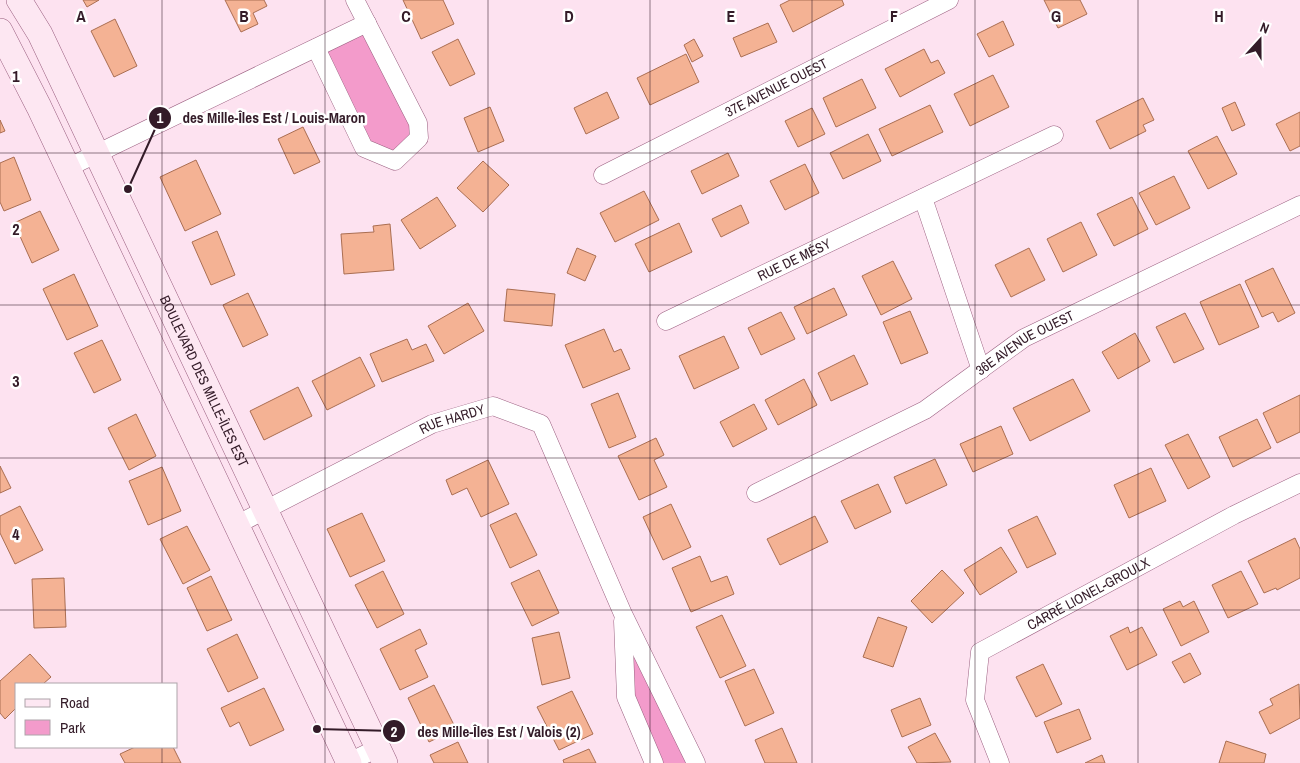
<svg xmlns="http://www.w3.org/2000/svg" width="1300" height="763" font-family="'Archivo Narrow',sans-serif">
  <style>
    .green { fill: #f39bcb }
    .building { fill: #f4b294; stroke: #aa6e52 }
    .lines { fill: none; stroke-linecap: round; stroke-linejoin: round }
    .street-casing { stroke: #9b6081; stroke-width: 19 }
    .secondary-casing { stroke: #9b6081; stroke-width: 26 }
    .street { stroke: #fff; stroke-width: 18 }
    .secondary { stroke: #fde7f2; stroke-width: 25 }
    .grid { fill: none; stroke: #331b28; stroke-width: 1; stroke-opacity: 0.55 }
    .labels { text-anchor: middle; stroke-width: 5; stroke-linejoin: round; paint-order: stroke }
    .street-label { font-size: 14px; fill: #331b28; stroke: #fff }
    .grid-label { font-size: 16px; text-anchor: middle; font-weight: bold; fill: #331b28; stroke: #fff; stroke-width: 5; stroke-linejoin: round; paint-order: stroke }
    .leader { fill: none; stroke: #331b28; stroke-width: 2 }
    .callout-dot { fill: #331b28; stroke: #fff; stroke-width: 2 }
    .mark-label { font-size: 15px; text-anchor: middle; font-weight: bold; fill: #fff }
    .callout-label { font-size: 15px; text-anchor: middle; font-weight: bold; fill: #331b28; stroke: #fff; stroke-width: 5; stroke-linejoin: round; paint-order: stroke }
  </style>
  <rect width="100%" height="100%" fill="#fde2f0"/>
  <path class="green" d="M363 30 412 122V136L394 154 370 144 322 50Z
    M628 637 689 763H659L632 699Z"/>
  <path class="building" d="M83 0H99L87 7Z
    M225 0H264L267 6 253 13 258 24 241 32Z
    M403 0H443L454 24 421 39Z
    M790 0H842L844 5 793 32 780 5Z
    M1044 0H1080L1087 14 1058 28Z
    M115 19 137 66 114 77 91 31Z
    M1003 21 1014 45 989 57 977 34Z
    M768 23 777 42 741 57 733 38Z
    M458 39 475 74 450 86 432 52Z
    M694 39 703 56 692 62 684 45Z
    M924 49 931 63 938 60 945 73 900 97 885 69Z
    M686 54 699 82 650 105 637 78Z
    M993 75 1009 107 970 126 954 94Z
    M862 79 876 108 836 127 823 98Z
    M607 92 619 118 586 134 574 108Z
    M1143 98 1154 120 1143 125 1146 131 1110 149 1096 121Z
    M1235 102 1245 125 1232 131 1222 108Z
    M930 105 943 132 892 156 879 129Z
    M490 107 504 141 478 152 464 118Z
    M812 108 825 134 798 147 785 121Z
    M1300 112V146L1290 151 1276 124Z
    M0 120 5 131 0 133Z
    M303 127 320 162 294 174 278 139Z
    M868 134 881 161 843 179 830 153Z
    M1217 136 1237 174 1208 189 1188 151Z
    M728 153 739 176 702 194 691 171Z
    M14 157 31 200 4 211 0 202V163Z
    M196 160 221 214 185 231 160 177Z
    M483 161 509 185 483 212 457 188Z
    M805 164 819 193 785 210 770 181Z
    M1174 176 1190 208 1156 225 1139 193Z
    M644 191 659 220 615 242 600 213Z
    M437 197 456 226 420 249 401 220Z
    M1132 197 1148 229 1114 246 1097 214Z
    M741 205 749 223 721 237 712 219Z
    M40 211 59 250 32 263 14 223Z
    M1081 222 1097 255 1063 272 1047 239Z
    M679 223 692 252 649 272 635 244Z
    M390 224 394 270 344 274 341 234 374 232 373 226Z
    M217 231 235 275 211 285 192 242Z
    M577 248 596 256 585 281 567 273Z
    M1029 248 1045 280 1011 297 995 265Z
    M893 261 912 299 881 315 862 276Z
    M1273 268 1295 313 1278 322 1273 312 1262 317 1245 281Z
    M74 274 98 326 67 340 43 289Z
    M1240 284 1259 327 1219 345 1200 302Z
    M834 288 847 315 807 334 794 307Z
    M507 289 555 294 552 326 504 321Z
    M248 293 268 335 243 347 223 305Z
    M468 303 484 331 444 354 428 326Z
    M910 311 928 353 901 364 883 322Z
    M781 312 795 339 761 355 748 328Z
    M1185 313 1204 349 1174 363 1156 327Z
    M604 329 614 352 621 349 630 369 583 388 565 345Z
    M1135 333 1150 361 1118 379 1102 352Z
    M724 336 739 368 694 389 679 356Z
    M407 339 412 350 426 344 434 361 382 382 370 354Z
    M102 340 121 380 94 393 74 353Z
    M854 355 868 384 831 401 818 373Z
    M360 357 375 386 327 410 312 381Z
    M804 379 817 405 778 425 765 400Z
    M1073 379 1090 411 1030 441 1013 408Z
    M298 387 312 416 264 440 250 411Z
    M618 393 636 437 609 448 591 404Z
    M1300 395V432L1277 443 1263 413Z
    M754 404 767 429 733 447 720 422Z
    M136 414 156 456 129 470 108 428Z
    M1257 419 1271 448 1233 467 1219 437Z
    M1001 426 1013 454 973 472 960 444Z
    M1188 434 1210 477 1188 489 1165 445Z
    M656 438 664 455 654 460 667 487 639 500 618 456Z
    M935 459 947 485 906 504 894 477Z
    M488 460 509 504 481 517 467 488 452 495 446 480Z
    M0 466 11 488 0 493Z
    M162 467 181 511 148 525 129 481Z
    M1151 468 1166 501 1129 518 1114 485Z
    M878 484 891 512 855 529 841 501Z
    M671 504 691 547 663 560 643 517Z
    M20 506 43 550 15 564 0 533V516Z
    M362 513 385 561 350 577 327 529Z
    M516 513 537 555 510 568 490 525Z
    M815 516 828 542 780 565 767 539Z
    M1037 516 1056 554 1027 568 1008 530Z
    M187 526 210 570 183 584 160 539Z
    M1295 538 1300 549V578L1277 590 1276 588 1264 593 1248 561Z
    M1001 547 1017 572 980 595 964 570Z
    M700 556 711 582 727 576 734 594 691 612 672 568Z
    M539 570 559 613 532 626 511 583Z
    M942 570 964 593 932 623 911 601Z
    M383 571 404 614 377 628 355 585Z
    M1241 571 1258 604 1228 618 1212 585Z
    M211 576 232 620 207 631 187 588Z
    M64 578 66 627 34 628 32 579Z
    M1180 601 1183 607 1194 601 1209 632 1181 646 1163 609Z
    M722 615 746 666 720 678 696 627Z
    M878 617 907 627 893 667 863 657Z
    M1128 627 1130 633 1142 627 1157 655 1127 670 1110 636Z
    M420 629 427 644 415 650 428 677 400 690 380 649Z
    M559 632 570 678 542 685 532 638Z
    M237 634 258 678 228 692 207 649Z
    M1190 653 1201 674 1184 683 1172 662Z
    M30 654 51 677 43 684H16V708L5 719 0 713V681Z
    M1043 664 1062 704 1036 717 1016 677Z
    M754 669 774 713 745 726 725 681Z
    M1299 684 1300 718 1270 734 1259 712 1273 705 1270 699Z
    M434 685 456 729 429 742 408 698Z
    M264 688 284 730 250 746 239 722 230 727 221 708Z
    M572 691 593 734 559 750 537 707Z
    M920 698 931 725 902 737 891 710Z
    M1079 709 1091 739 1057 753 1044 722Z
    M782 728 797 763H765L755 740Z
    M935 733 951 762 917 763 908 747Z
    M1226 741 1266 754 1264 763H1219Z
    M458 742 468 763H434L430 755Z
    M135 747H173L181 763H125L120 754Z
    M589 749 596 763H564L563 760Z
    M1102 755 1105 763H1085Z"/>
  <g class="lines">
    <g class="street-casing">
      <g id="street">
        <path d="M316 48 364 148 395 161 419 138 418 123 355 0"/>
        <path d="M67 168 367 23"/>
        <path id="s1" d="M603 175 949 0"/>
        <path d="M923 198 981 370"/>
        <path id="s2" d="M666 321 1054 135"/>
        <path id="s3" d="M756 493 925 410 1024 338 1300 205"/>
        <path id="s4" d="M236 525 432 424 493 406 541 424 623 614 696 763"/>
        <path d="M623 621 626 697 654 763"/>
        <path d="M347 763 378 748"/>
        <path id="s5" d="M1000 763 975 700 980 652 1234 515 1300 483"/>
      </g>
    </g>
    <g class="secondary-casing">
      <g id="secondary">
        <path id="s6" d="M19 0 40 34 385 763"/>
        <path d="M0 31 39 107 349 763"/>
      </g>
    </g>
    <use href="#street" class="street"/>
    <use href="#secondary" class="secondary"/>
  </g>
  <path class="grid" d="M162 0V684M325 0V763M488 0V763M650 0V763M812 0V763M975 0V763M1138 0V763M0 153H1300M0 305H1300M0 458H1300M0 610H1300M162 747V763"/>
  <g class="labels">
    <g class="street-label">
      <text dy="5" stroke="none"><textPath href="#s1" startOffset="194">37E AVENUE OUEST</textPath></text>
      <text dy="5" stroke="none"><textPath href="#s2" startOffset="142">RUE DE MÉSY</textPath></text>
      <text dy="5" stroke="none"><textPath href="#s3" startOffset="309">36E AVENUE OUEST</textPath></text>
      <text dy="5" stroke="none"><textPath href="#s6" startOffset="424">BOULEVARD DES MILLE-ÎLES EST</textPath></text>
      <text dy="5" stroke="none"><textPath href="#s4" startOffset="241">RUE HARDY</textPath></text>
      <text dy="5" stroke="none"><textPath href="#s5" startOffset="239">CARRÉ LIONEL-GROULX</textPath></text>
    </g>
  </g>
  <g class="grid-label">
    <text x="81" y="22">A</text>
    <text x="244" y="22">B</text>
    <text x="406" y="22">C</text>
    <text x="569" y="22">D</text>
    <text x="731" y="22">E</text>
    <text x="894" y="22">F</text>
    <text x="1056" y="22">G</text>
    <text x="1219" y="22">H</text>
    <text x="16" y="82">1</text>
    <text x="16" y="235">2</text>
    <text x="16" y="387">3</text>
    <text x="16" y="540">4</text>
  </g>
  <path class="leader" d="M128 189L160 118M317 729L394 731"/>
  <g class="callout-dot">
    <circle cx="128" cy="189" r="5"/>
    <circle cx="317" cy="729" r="5"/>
    <circle cx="160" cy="118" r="12"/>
    <circle cx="394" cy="731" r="12"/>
  </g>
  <g class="mark-label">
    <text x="160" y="123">1</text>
    <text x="394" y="737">2</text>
  </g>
  <g class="callout-label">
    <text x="274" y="123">des Mille-Îles Est / Louis-Maron</text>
    <text x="499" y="737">des Mille-Îles Est / Valois (2)</text>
  </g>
  <rect x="15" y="683" width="162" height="65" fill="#ffffff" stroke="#ada4a9"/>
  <rect x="25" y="699" width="25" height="8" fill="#fde7f2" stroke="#ada4a9"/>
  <text x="60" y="708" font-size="15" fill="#331b28">Road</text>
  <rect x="25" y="720" width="25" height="15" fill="#f39bcb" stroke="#ada4a9"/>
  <text x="60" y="733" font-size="15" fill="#331b28">Park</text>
  <g transform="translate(1260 40) rotate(21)" stroke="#ffffff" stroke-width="4" paint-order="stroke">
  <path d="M0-4L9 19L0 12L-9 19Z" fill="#331b28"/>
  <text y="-8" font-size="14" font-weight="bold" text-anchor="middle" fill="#331b28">N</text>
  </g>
</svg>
